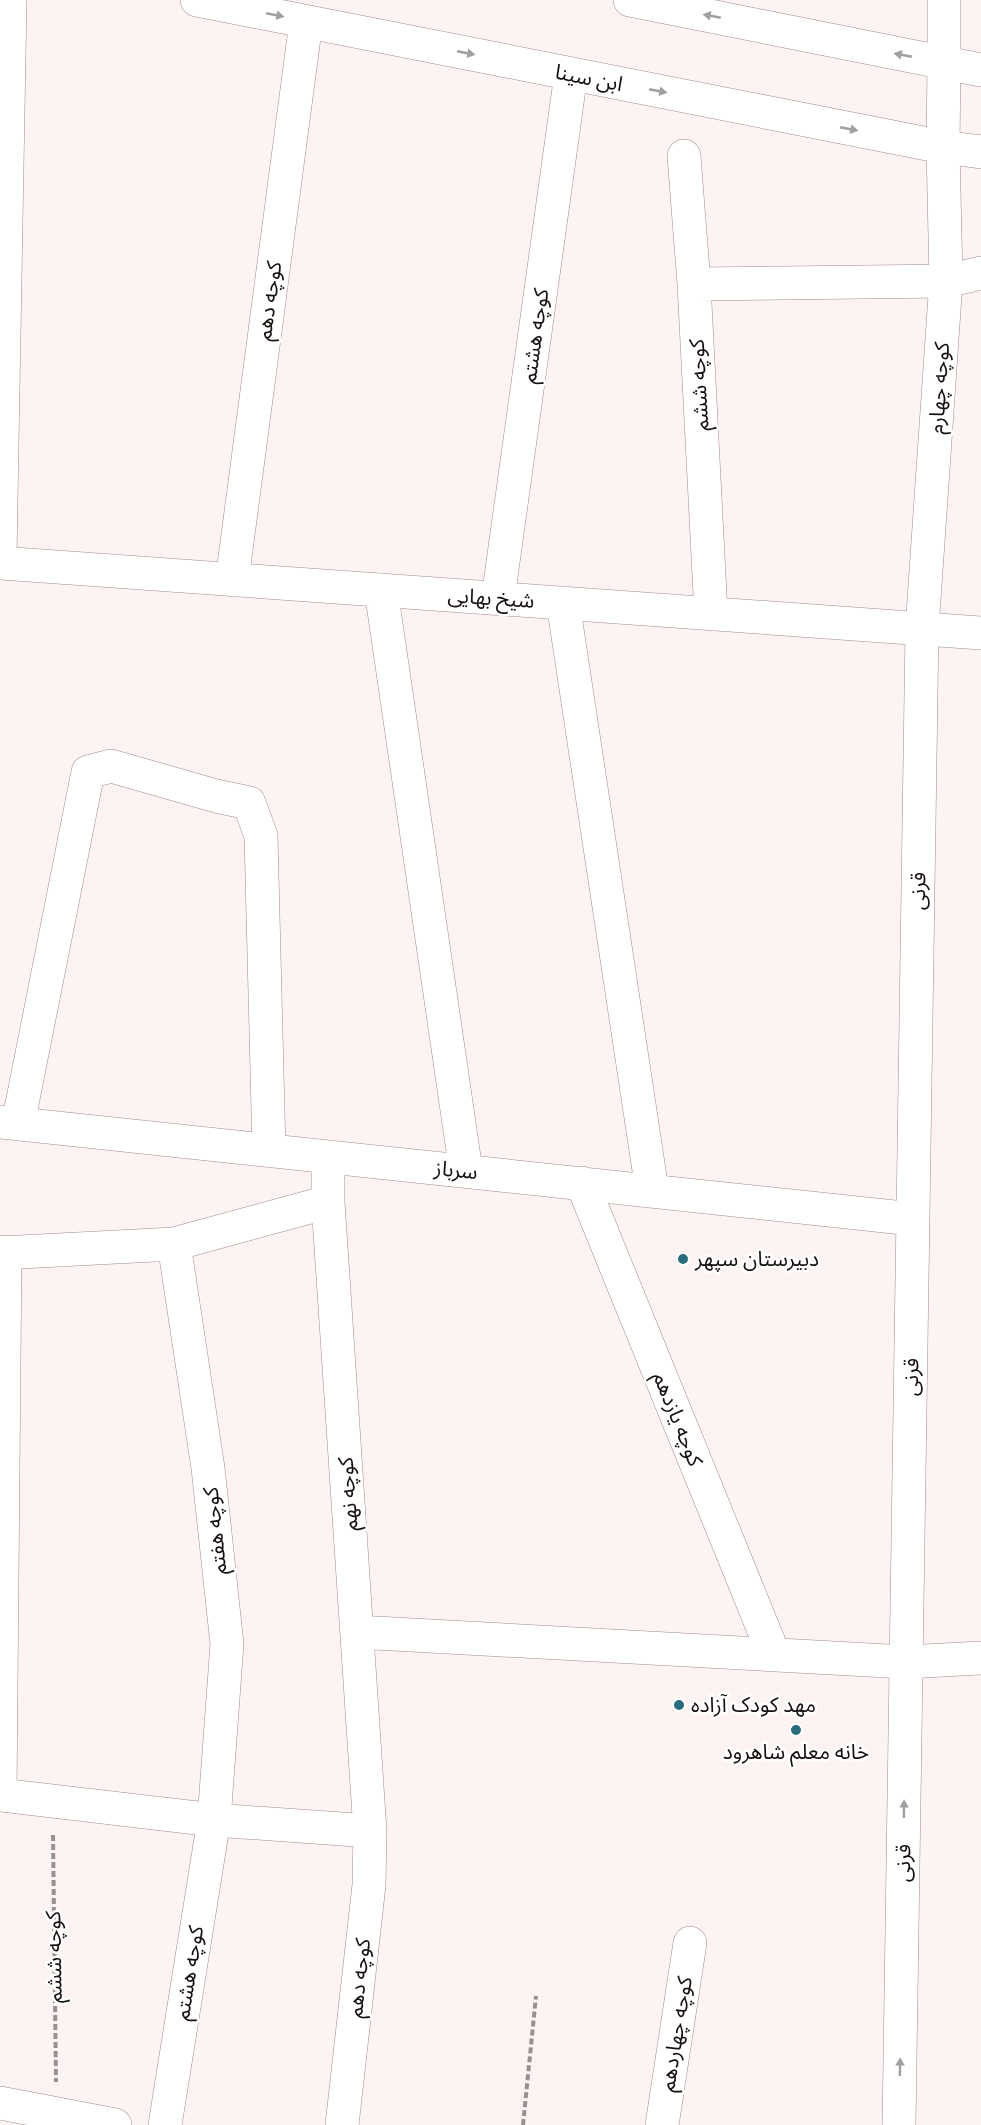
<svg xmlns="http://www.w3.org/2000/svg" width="981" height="2125" font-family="Ubuntu,'Noto Sans Arabic',sans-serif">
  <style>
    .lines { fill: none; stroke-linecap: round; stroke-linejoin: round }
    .street-casing { stroke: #a18c8a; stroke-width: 34 }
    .secondary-casing { stroke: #a18c8a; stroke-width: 34 }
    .path { stroke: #999190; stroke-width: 4; stroke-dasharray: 6 3; stroke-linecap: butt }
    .street { stroke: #fff; stroke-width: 33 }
    .secondary { stroke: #fff; stroke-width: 33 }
    .oneway { fill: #a29f9f }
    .poi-dot { fill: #296c7e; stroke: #fff; stroke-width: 2 }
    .labels { text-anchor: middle; stroke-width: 5; stroke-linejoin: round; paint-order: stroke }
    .street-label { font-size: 21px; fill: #17100f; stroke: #fff }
    .poi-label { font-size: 21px; fill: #17100f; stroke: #fff; text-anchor: start }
  </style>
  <rect width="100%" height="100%" fill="#fcf3f2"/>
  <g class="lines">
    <g class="street-casing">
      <path id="street" d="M944 0V63
        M684 156 694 284 711 614
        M694 284 946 281 981 273
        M0 556 10 0
        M0 563 981 633
        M232 580 306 22
        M381 590 466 1171
        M498 598 571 74
        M563 603 652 1190
        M0 1122 913 1219
        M18 1124 88 772 111 766 216 796 249 803 261 836 269 1150
        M328 1157V1202L370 1831 369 1885 342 2125
        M582 1183 774 1655
        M0 1253 174 1244 328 1202
        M357 1632 906 1662 981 1658
        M0 1795 5 1252
        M0 1795 214 1820 370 1831
        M0 2103 115 2125
        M165 2125 214 1820 227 1644 208 1468 174 1244
        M662 2125 690 1943
        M899 2125 922 629 946 281 943 147"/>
    </g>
    <g class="secondary-casing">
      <path id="secondary" d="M197 0 943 147 981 152
        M630 0 981 70
        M943 147 944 63"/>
    </g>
    <path class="path" d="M53 1835 56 2082
      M523 2125 536 1996"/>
    <use href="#street" class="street"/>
    <use href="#secondary" class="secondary"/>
  </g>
  <defs><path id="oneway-solid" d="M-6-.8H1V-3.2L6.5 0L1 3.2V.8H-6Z" transform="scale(1.5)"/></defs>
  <g class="oneway">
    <use href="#oneway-solid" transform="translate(275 15) rotate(11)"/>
    <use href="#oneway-solid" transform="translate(712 16) rotate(-169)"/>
    <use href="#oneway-solid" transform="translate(466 53) rotate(11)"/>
    <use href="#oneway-solid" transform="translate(903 55) rotate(-169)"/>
    <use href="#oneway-solid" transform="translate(658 91) rotate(11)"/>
    <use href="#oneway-solid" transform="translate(849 129) rotate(11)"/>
    <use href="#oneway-solid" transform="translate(904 1809) rotate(-89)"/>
    <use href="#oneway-solid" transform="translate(900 2067) rotate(-89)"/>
  </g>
  <g class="poi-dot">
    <circle cx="683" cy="1259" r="6"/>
    <circle cx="679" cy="1705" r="6"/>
    <circle cx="796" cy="1730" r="6"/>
  </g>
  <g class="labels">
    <g class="street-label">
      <text transform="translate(589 78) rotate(11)" y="7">ابن سینا</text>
      <text transform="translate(269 301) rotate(-82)" y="7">کوچه دهم</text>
      <text transform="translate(535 336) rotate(-82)" y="7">کوچه هشتم</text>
      <text transform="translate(699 385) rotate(-93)" y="7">کوچه ششم</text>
      <text transform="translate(939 388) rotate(-86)" y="7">کوچه چهارم</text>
      <text transform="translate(491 598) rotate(4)" y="7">شیخ بهایی</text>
      <text transform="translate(918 891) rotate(-89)" y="7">قرنی</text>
      <text transform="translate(456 1170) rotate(6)" y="7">سرباز</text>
      <text transform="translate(911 1377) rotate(-89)" y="7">قرنی</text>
      <text transform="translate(678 1419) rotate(68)" y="7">کوچه یازدهم</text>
      <text transform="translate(348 1494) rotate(-94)" y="7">کوچه نهم</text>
      <text transform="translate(215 1531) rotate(-96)" y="7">کوچه هفتم</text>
      <text transform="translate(903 1863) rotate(-89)" y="7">قرنی</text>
      <text transform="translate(54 1957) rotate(-91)" y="7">کوچه ششم</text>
      <text transform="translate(189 1973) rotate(-81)" y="7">کوچه هشتم</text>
      <text transform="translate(359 1978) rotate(-84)" y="7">کوچه دهم</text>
      <text transform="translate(676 2034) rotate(-81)" y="7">کوچه چهاردهم</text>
    </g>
    <g class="poi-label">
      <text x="695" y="1266">دبیرستان سپهر</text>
      <text x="691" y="1712">مهد کودک آزاده</text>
      <text x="796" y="1759" text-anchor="middle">خانه معلم شاهرود</text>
    </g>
  </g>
</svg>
